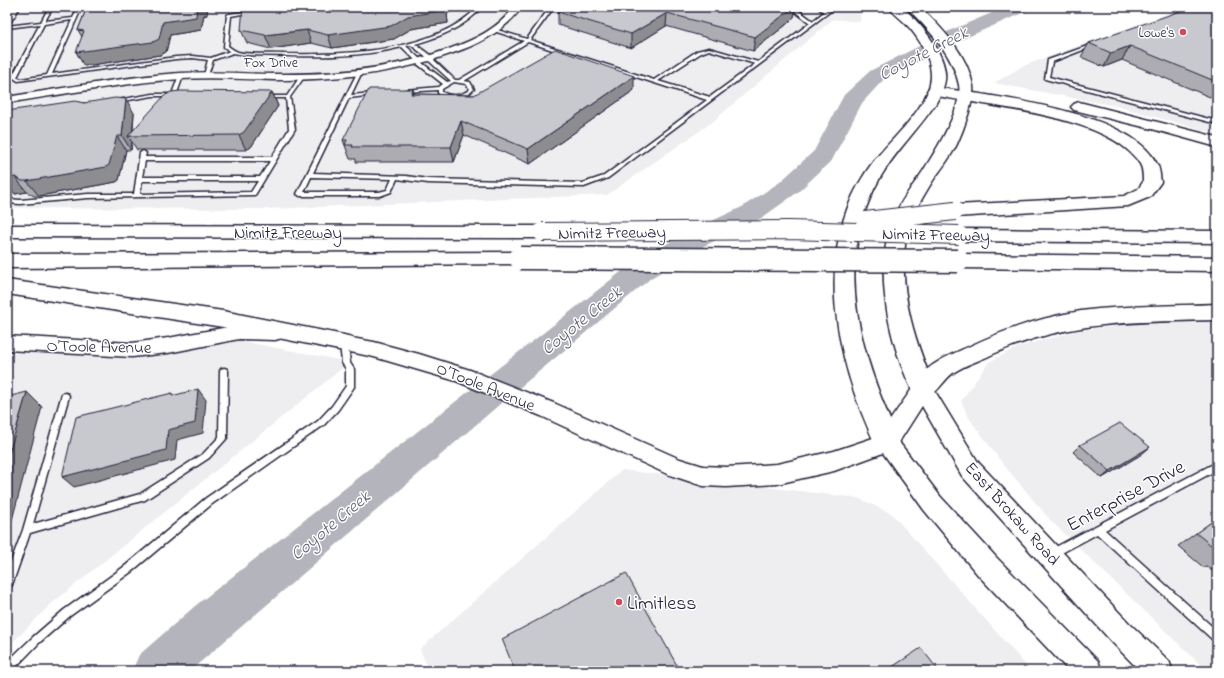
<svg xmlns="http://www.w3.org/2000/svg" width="1224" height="678" font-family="'Indie Flower',sans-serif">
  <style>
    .built { fill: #eeeef1 }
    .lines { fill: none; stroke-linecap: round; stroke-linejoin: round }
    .river { fill: #b4b4bc; fill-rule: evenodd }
    .lane-casing { stroke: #22223b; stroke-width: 3 }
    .street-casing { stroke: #22223b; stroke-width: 3 }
    .secondary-casing { stroke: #22223b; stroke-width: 3 }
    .primary-casing { stroke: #22223b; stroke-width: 3 }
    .highway-casing { stroke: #22223b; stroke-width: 3 }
    .lane { fill: #fff; fill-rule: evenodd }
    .street { fill: #fff; fill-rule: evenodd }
    .secondary { fill: #fff; fill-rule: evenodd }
    .primary { fill: #fff; fill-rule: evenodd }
    .highway { fill: #fff; fill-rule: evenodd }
    .highway-bridge-far1-casing { stroke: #22223b; stroke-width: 20; stroke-linecap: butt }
    .highway-bridge-casing { stroke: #22223b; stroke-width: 25; stroke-linecap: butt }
    .highway-bridge-far1 { stroke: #fff; stroke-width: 18 }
    .highway-bridge { stroke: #fff; stroke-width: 22 }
    .wall { fill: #acacb2; stroke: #22223b }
    .shaded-wall { fill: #8c8c91; stroke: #22223b }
    .building { fill: #c8c8cf; stroke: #22223b }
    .poi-dot { fill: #d1495b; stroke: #fff; stroke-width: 1.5 }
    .labels { text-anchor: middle; stroke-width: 3; stroke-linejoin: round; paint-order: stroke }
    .far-poi-label { font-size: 14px; fill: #22223b; stroke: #fff; text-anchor: end }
    .far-street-label { font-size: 14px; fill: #22223b; stroke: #fff }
    .street-label { font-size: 17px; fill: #22223b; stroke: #fff }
    .water-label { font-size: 18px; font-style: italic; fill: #5c5c6f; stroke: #fff }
    .near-street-label { font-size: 20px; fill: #22223b; stroke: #fff }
    .near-poi-label { font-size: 20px; fill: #22223b; stroke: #fff; text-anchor: start }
  </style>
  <rect width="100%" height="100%" fill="#fff"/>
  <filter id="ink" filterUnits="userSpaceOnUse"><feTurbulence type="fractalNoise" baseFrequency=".025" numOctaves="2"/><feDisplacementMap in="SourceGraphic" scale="8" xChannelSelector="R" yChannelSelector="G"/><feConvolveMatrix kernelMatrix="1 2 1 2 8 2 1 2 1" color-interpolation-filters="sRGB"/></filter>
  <g filter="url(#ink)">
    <path class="built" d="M7 7H861L860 22 833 19 711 123 607 195 266 209 7 208Z
      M1186 7H1217V134L1116 106 994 83 1023 66Z
      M1217 322V671H1207L1051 521 1003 464 969 418 961 401 989 362 1018 347 1076 331 1138 323Z
      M221 337 350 362 50 605 7 648V350L122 357Z
      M622 470 858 498 892 514 1031 671H429L420 649Z"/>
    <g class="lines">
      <path class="river" d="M1006 7H1030L1027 11 963 39 884 79 862 103 832 160 798 192 760 219 704 246 651 278 500 404 190 671H132L139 655 195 606 631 264 684 234 742 207 780 182 814 151 844 95 870 71 949 31Z"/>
      <g class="lane-casing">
        <path id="lane" d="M49 7H53L45 21 73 18 78 7H82L52 74 176 57 193 56 211 58 230 51 224 47 227 15 229 14 250 11 252 12 231 16 228 46C232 49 235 51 238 52 249 55 272 53 284 54 343 55 434 53 478 7H482C465 27 440 37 415 44L434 58V60L455 80H459L524 41 494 31V29L527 39 550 7H554L530 40 654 80 697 51 709 48 758 62 810 23 789 7H794L813 21 824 12 817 7H822L827 11 832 7H836L608 178 584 187 428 183 397 179 391 192 380 196H300L297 194 357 73 361 74 351 95 374 93 376 94 374 95 349 98 313 173 406 176 428 179 583 183 604 176 707 100 528 42 464 81 470 82 474 89C465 99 449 101 438 93V90L403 92V91L405 90 439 87 443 84 416 63V61L402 47C351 60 297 56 245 55L233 53 213 60 208 75 206 76 204 75 208 60 193 58 176 59 18 81 12 77 40 24 7 28V26L41 22ZM72 20 47 75 21 79 17 77 44 24ZM411 45 428 58V60L451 81 447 82 422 63V61L406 46ZM709 50 755 64 710 97 658 81 701 53ZM454 82 466 84 470 89C462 96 452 97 442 92V89ZM311 177 392 179 387 190 379 192H304Z
          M1093 44 1096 45 1052 62 1049 77 1217 121V124L1045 79 1048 60Z
          M179 75 183 76 176 96H153L117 102 115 101 117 100 153 94H172Z
          M301 75 305 76 290 97 295 129 255 195 88 198 20 204 7 203V199L20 200 88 194H134L140 153 143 151 146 153 145 157H272L289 129 286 98H265L263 97 265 96H287ZM145 161H270L260 177H142ZM142 181H258L251 192 140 194Z
          M344 340 348 343 350 363 354 369V387L338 410 324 425 212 504 131 572 70 616 39 643 12 671H7V662L33 637 64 610 125 566 206 498 318 421 332 406 346 386V369L342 363 340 343Z
          M224 368 227 369 228 371 227 438 209 458 145 500 30 533 12 585 10 588 7 590V572L23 530 62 394 65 393 68 394 69 396 33 524 140 494 203 454 219 437 220 371 221 369Z
          M1217 462V470L1105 530 1217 631V643L1214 641 1097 534 1056 556 1053 557 1050 556 1048 553 1050 550Z"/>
      </g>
      <g class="street-casing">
        <path id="street" d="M12 7H20L10 23H7V15Z
          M514 7H522C505 31 480 44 453 53 396 74 335 80 274 80 243 79 212 77 181 79 122 83 65 94 7 103V97C65 88 122 77 180 73 212 71 243 74 274 74 333 75 393 69 449 49 474 40 498 29 514 7Z"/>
      </g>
      <g class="secondary-casing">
        <path id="secondary" d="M239 325H257L282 328 284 333 282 338 275 340 239 339 168 353 132 357 7 350V336L132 343 168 338Z
          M329 334 374 342 419 354 470 370 556 404 680 459 703 466 726 467 777 464 834 451 879 436 916 383 923 381 930 383 978 462 1129 623 1169 661 1173 671H1140L1111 641 962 476 922 406 899 442 940 496 996 557 1098 661 1102 671H1069L978 575 924 510 883 453 834 471 777 484 726 487 703 486 667 474 541 416 456 381 374 357 322 346 319 341 322 336Z"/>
      </g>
      <g class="primary-casing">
        <path id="primary" d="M889 7H902C920 22 948 55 945 80 944 88 940 96 936 103 919 129 895 151 880 178 830 266 862 358 900 442L896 450 887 453 878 450C835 361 809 247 873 162 891 139 932 105 931 75 931 56 917 35 904 22 899 17 893 13 889 7Z
          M909 7H920C942 28 968 55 973 86 975 99 963 131 957 144 951 157 940 170 932 182 920 202 907 222 905 245 899 295 916 344 935 389L931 396 923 398 915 396C890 348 872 271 893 220 899 202 913 186 923 171 935 152 963 108 959 85 953 55 931 32 910 11Z"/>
      </g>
      <g class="highway-casing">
        <path id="highway" d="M934 87C989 96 1131 110 1157 164 1160 169 1160 176 1161 182L1150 197 1128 206 955 217 949 215 946 211 949 207 955 205 1124 196 1138 189 1143 182C1143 176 1143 169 1140 164 1109 114 983 107 929 94L927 91 929 88Z
          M1079 102 1217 137V147L1152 129 1074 110 1071 107 1074 104Z
          M7 225 542 226 549 228 551 232 549 236 542 238 7 237Z
          M959 229 1217 231V243L959 241 952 239 950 235 952 231Z
          M520 252 527 253 530 258 527 263 520 264 7 268V254Z
          M958 254 1217 257V271L958 268 951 266 948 261 951 256Z
          M7 280 223 311 344 335 352 337 355 343 352 349 344 351 223 327 7 294Z
          M1217 304V320C1136 322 1067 320 991 355 979 361 964 365 953 373 939 384 935 402 915 396L911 389C923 366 946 357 968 347 1004 330 1042 317 1081 311 1126 305 1172 306 1217 304Z"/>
      </g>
      <use href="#lane" class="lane"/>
      <use href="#street" class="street"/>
      <use href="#secondary" class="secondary"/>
      <use href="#primary" class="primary"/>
      <use href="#highway" class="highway"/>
      <g class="highway-bridge-far1-casing">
        <path id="highway-bridge-far1" d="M865 221 955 211
          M542 232 789 230 959 235"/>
      </g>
      <g class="highway-bridge-casing">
        <path id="highway-bridge" d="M520 258 958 261"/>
      </g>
      <use href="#highway-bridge-far1" class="highway-bridge-far1"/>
      <use href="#highway-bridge" class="highway-bridge"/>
    </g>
    <path class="wall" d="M87 7 207 15H204L201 30 170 35 166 52 160 55 84 66 82 37 78 30Z
      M566 7H796L794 17 787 24 753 51 666 26 631 48 558 25V12Z
      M1217 7V100L1122 60 1104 67 1081 57 1089 43Z
      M447 14 448 23 411 29 394 39 332 48 311 43 271 49 247 43 241 30Z
      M634 90 530 164 464 135 454 162H356V159H350L343 140 414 94 474 95Z
      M272 92 278 106 251 147 246 150H137L132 142 131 150H126L119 180 116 182 39 196H34L27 192 15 194 8 185 75 101 134 113 133 130Z
      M1080 445 1142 454 1102 478 1073 452Z
      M1217 518V575L1206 566 1203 567 1178 546Z"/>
    <path class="shaded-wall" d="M197 7H208L207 15H204L201 30 170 35 166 52 160 55 84 66 76 52 163 22Z
      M443 7H458L447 14 448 23 411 29 394 39 332 48 328 35Z
      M794 7H796L794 17 787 24 753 51 755 37Z
      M667 13 666 26 631 48V34Z
      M307 30 311 43 271 49 265 35Z
      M1130 46 1122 60 1104 67 1111 53Z
      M634 76V90L530 164 528 149Z
      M413 89 416 103 411 94Z
      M272 92 278 106 251 147 246 150 239 135Z
      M126 99 134 113 132 136H128L132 142 131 150 122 136Z
      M461 121 464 135 454 162 451 147Z
      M117 136 126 150 119 180 116 182 39 196 27 181Z
      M7 169 15 177 27 192 15 194 8 185 7 186Z
      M198 389 206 400 203 433 177 440 175 460 74 487 62 477 168 430Z
      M27 392 42 407 7 539V460Z
      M1150 447 1142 454 1102 478 1110 471Z"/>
    <path class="building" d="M87 7H197L196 17 163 22 159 39 153 42 76 52 84 31 78 30Z
      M243 7H444L446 10 408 16 391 26 328 35 307 30 265 35 241 30Z
      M566 7H794L789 11 755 37 667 13 631 34 558 12Z
      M1192 7H1217V82L1130 46 1111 53 1089 43Z
      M555 49 634 76 528 149 461 121 451 147H352L353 145H345L347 140H343L369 89H413L411 94 474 95Z
      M180 91 272 92 244 132 239 135 128 136 164 96 171 92Z
      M115 98 126 99 122 136H117L109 165 106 167 27 181H22L15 177 7 178V170L8 169H7V111L75 101 84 103Z
      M198 389 195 423 168 430 166 450 62 477 76 417 172 393V396Z
      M27 392 7 460V397Z
      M1120 423 1150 447 1110 471 1080 445Z
      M1217 518V550L1196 533Z
      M626 573 680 671H515L502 639Z
      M921 648 939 671H886Z"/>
  </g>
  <g class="poi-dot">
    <circle cx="1183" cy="32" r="4"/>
    <circle cx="619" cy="602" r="4"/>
  </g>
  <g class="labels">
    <g class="far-poi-label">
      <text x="1175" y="37">Lowe's</text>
    </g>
    <g class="far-street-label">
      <text x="271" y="67">Fox Drive</text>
    </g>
    <g class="street-label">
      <text x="288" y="238">Nimitz Freeway</text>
      <text transform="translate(612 232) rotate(-1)" y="6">Nimitz Freeway</text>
      <text transform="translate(936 234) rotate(1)" y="6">Nimitz Freeway</text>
      <text transform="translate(99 346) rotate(1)" y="6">O’Toole Avenue</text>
      <text transform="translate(486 386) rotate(22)" y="6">O’Toole Avenue</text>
      <text transform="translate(1013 513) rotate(48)" y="6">East Brokaw Road</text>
    </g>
    <g class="water-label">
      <text transform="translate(923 53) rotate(-27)" y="6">Coyote Creek</text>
      <text transform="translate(581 320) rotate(-39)" y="6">Coyote Creek</text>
      <text transform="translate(330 525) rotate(-40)" y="6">Coyote Creek</text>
    </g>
    <g class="near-street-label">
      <text transform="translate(1125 495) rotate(-28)" y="7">Enterprise Drive</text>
    </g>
    <g class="near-poi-label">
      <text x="627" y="609">Limitless</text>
    </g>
  </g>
  <rect width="1224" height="678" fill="none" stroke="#fff" stroke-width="24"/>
  <rect x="12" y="12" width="1200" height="654" fill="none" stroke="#22223b" stroke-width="1.5" filter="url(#ink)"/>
</svg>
